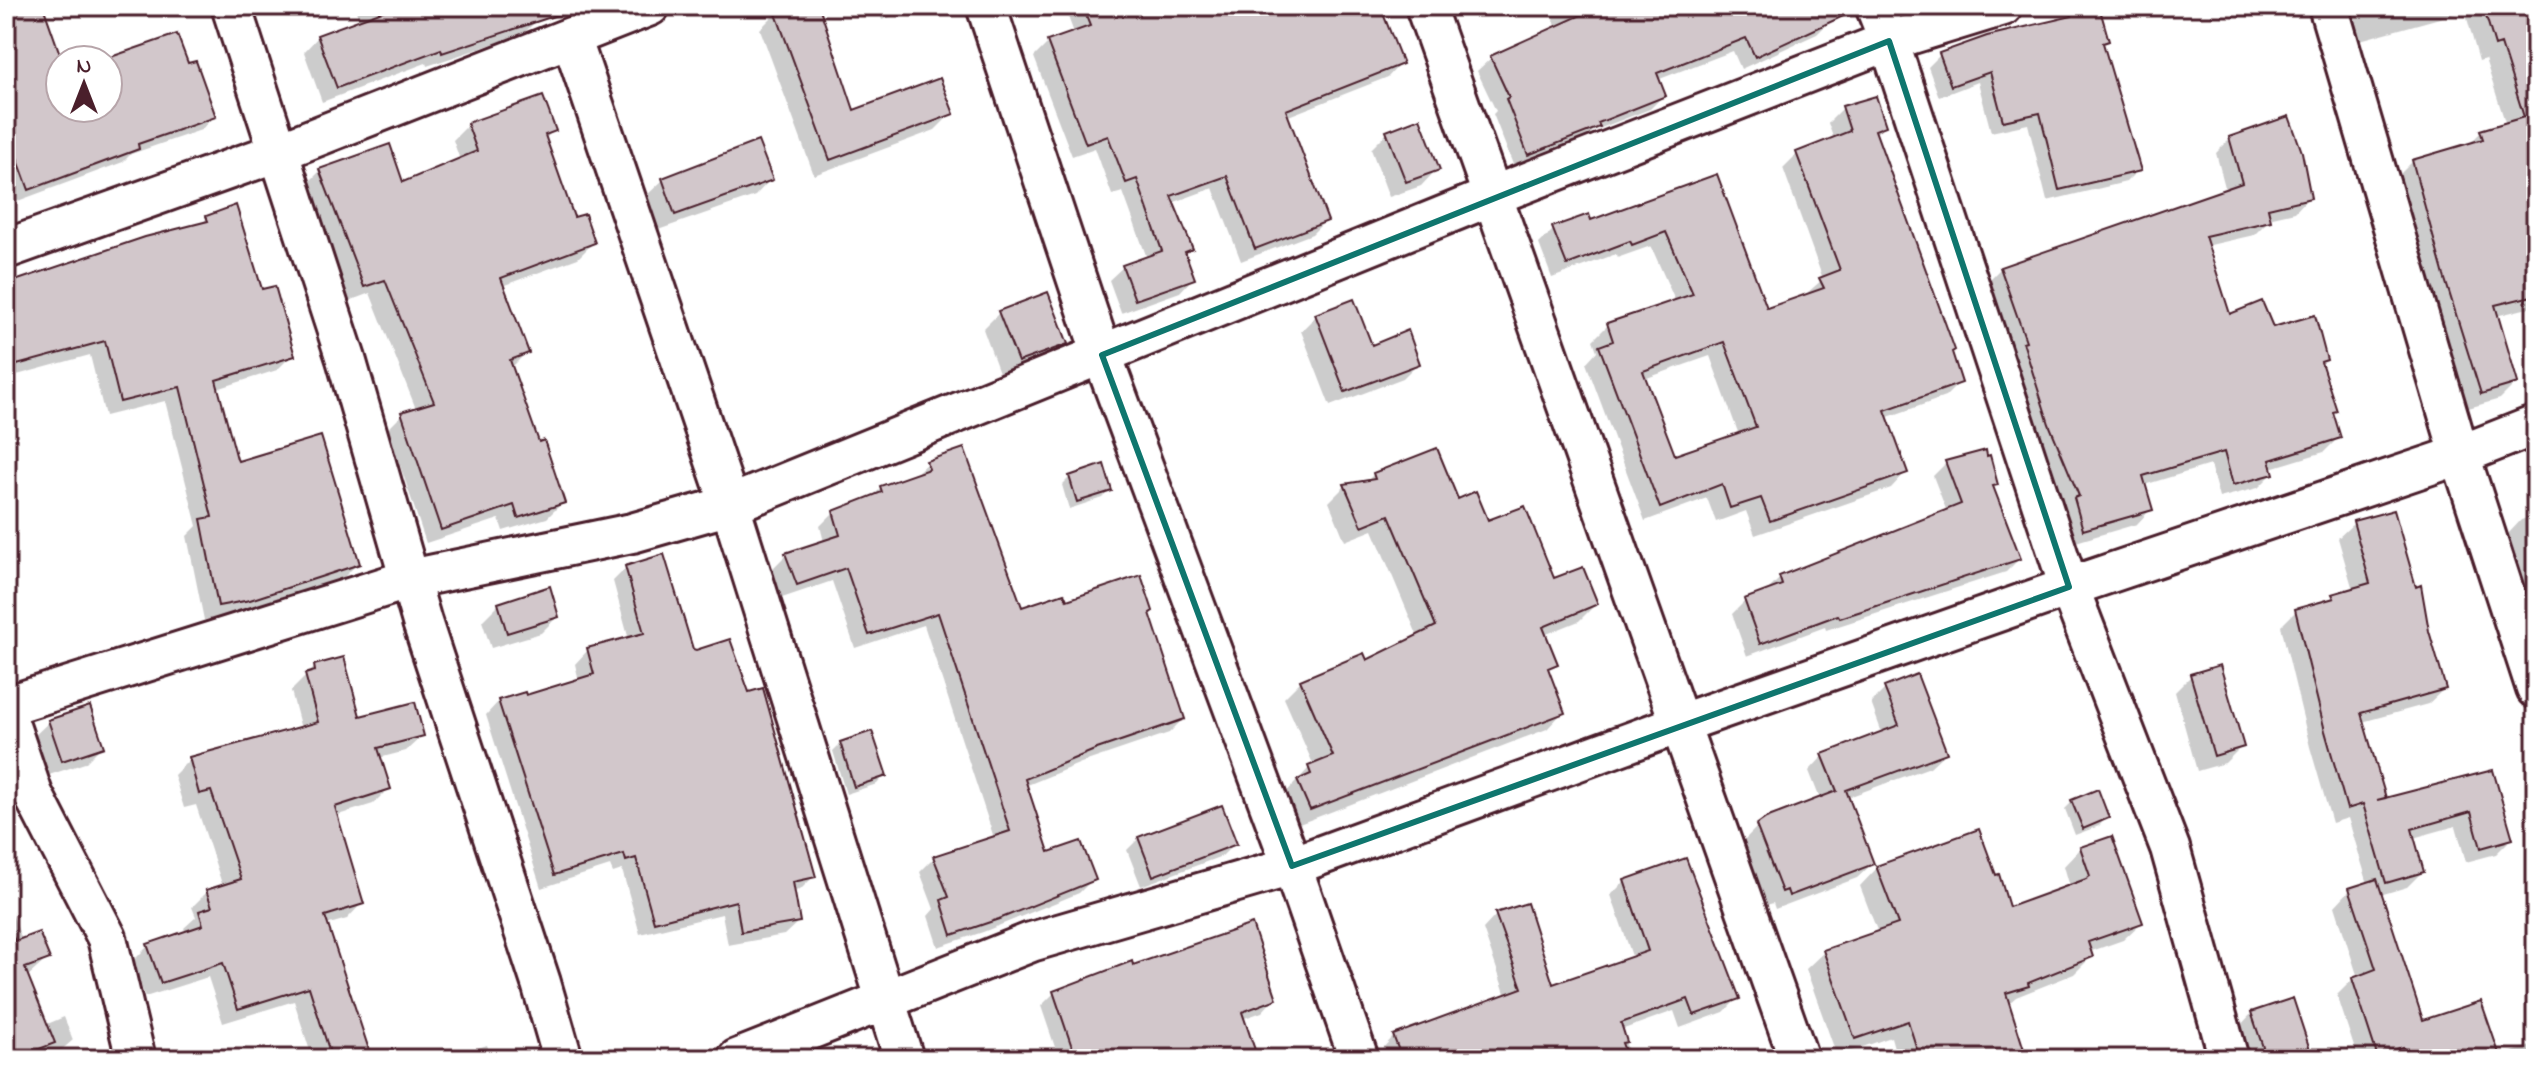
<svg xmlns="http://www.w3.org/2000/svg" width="2542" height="1065" font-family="'Indie Flower',sans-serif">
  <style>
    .shadow { fill: #0003; fill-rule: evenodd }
    .building { fill: #d2c7cb; stroke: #4a1f2b; stroke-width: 2; fill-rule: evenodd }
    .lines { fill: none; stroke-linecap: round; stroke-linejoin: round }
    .minor-casing { stroke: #4a1f2b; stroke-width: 44 }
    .minor { stroke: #fff; stroke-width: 38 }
    .marked { fill: none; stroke: #0f766e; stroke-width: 6; stroke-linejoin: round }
  </style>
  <rect width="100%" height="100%" fill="#fff"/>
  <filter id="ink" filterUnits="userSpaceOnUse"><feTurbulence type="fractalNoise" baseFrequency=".0125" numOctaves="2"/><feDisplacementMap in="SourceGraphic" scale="16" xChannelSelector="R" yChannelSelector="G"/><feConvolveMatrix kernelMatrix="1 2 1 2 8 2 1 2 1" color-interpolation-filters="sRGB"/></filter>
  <g filter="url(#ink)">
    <path class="shadow" d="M6 6H41L60 108H108L107 60 175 36 186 66 214 116 201 130 131 154 123 162 15 202 6 177Z
      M355 6H532L537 20 523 34 427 66 426 63 322 102 304 52 318 37 359 22Z
      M797 6H816L853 112 951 114 935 130 814 175 760 29 776 13Z
      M877 6H920L882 20Z
      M1064 6H1380L1401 63 1388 77 1286 117 1326 220 1312 234 1241 261 1213 188 1172 203 1191 248 1184 255 1193 278 1180 292 1121 313 1109 280 1123 267 1147 258 1123 192 1112 195 1095 148 1072 156 1034 57 1048 43 1074 33Z
      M1549 6H1824L1831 20 1817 34 1741 69 1733 51 1657 80 1663 96 1650 109 1593 131 1584 141 1514 167 1493 114 1496 111 1477 71 1491 58 1557 28Z
      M2330 6H2536V306L2496 316 2516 383 2500 399 2465 409 2397 177 2413 161 2468 145 2481 132 2506 125 2485 59 2479 61 2465 11 2342 45Z
      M2072 14 2107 41 2101 46 2138 170 2126 182 2047 201 2028 124 1991 132 1978 82 1939 97 1928 67 1940 55 2068 19Z
      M1843 108 1884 126 1874 135 1960 382 1945 397 1885 418 1905 473 1891 488 1755 535 1746 511 1716 522 1707 498 1645 521 1586 363 1597 351 1593 340 1608 325 1676 303 1651 246 1617 258 1616 254 1552 278 1539 244 1554 229 1590 223 1716 176 1766 311 1806 294 1823 279 1783 168 1797 154 1834 140 1828 123ZM1710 356 1739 435 1674 458 1644 379Z
      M468 125 553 131 545 139 573 220 593 243 578 258 502 286 527 352 511 368 562 503 547 518 503 531 499 519 426 543 388 429 403 414 416 409 370 293 349 301 305 186 320 171 402 184 460 160 453 140Z
      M1387 133 1437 169 1421 186 1389 197 1371 149Z
      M2230 139 2309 197 2295 212 2268 218 2269 220 2254 235 2206 246 2229 317 2272 329 2325 359 2320 364 2339 437 2324 452 2271 468 2272 474 2258 488 2219 498 2210 465 2144 485 2151 509 2137 524 2069 544 2060 514 2064 510 2035 439 1986 283 2001 268 2226 191 2216 153Z
      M771 179 755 196 658 230 646 196 663 180Z
      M207 218 260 292 292 355 277 370 217 389 237 464 358 563 343 578 234 615 204 620 187 536 197 526 165 401 105 416 90 355 6 378V285L200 226Z
      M999 313 1065 343 1049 360 1001 378 983 329Z
      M1316 316 1371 347 1418 363 1403 378 1330 406 1301 331Z
      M927 463 1020 609 1065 602 1148 613 1183 719 1169 733 1081 763 1025 786 1048 855 1093 879 1079 893 983 932 938 947 928 916 934 909 920 872 934 858 994 838 924 625 855 648 832 581 782 598 772 569 786 555 824 542 820 526 834 512 871 498 881 488 913 476Z
      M1946 463 1996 484 1992 488 2019 559 2006 572 1826 630 1825 627 1747 656 1732 614 1745 601 1767 591 1780 578 1947 512 1933 476Z
      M1374 474 1457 501 1487 522 1553 581 1596 604 1579 621 1544 635 1555 663 1547 671 1563 712 1547 729 1294 826 1281 798 1309 768 1314 766 1284 698 1301 681 1366 663 1418 637 1373 530 1345 541 1329 502 1345 486 1366 482Z
      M1070 477 1110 490 1102 498 1069 509 1062 485Z
      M2536 515V621L2507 535 2521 520Z
      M2354 523 2427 631 2444 689 2428 704 2362 722 2379 802 2492 772 2511 839 2496 854 2466 862 2456 826 2413 838 2422 872 2407 887 2380 895 2422 1022 2480 1003 2500 1056 2536 1044V1059H2358L2337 995 2353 979 2358 978 2335 906 2350 890 2368 884 2348 818 2332 823 2310 747 2281 626 2296 611 2327 602 2334 596 2353 590 2338 538Z
      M626 568 691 651 814 876 800 890 793 891 798 922 784 935 728 945 722 914 640 934 622 870 613 873 610 866 541 888 486 715 499 701 525 697 579 681 575 664 588 650 629 640 613 581Z
      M499 604 557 617 541 633 491 648 482 621Z
      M315 667 359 718 422 736 406 751 379 758 389 788 373 804 335 816 362 903 347 919 326 925 370 1059H286L310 1051 294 1001 223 1023 208 977 145 997 133 961 148 946 186 933 184 928 196 917 192 907 207 892 223 887 196 805 184 808 174 775 190 759 301 729 291 691Z
      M2191 676 2241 747 2225 763 2197 771 2175 692Z
      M1885 689 1945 753 1930 767 1846 798 1872 864 1857 878 1775 909 1773 903 1767 905 1743 841 1757 827 1820 799 1809 771 1823 756 1882 733 1871 703Z
      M49 722 102 746 85 763 46 776 32 738Z
      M841 743 884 776 877 784 846 794 833 751Z
      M2073 801 2106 818 2099 826 2075 835 2065 809Z
      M1139 838 1234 844 1222 856 1141 886 1127 850Z
      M2081 848 2141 923 2123 940 2089 952 2091 957 2074 974 2016 997 2008 1004 2025 1059H1897L1891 1037 1837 1056 1806 969 1824 952 1878 933 1860 886 1877 868 2008 910 2070 887 2064 866Z
      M1625 881 1738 998 1724 1012 1680 1028 1674 1011 1621 1030 1631 1059H1384L1381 1050 1394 1036 1506 996 1483 929 1496 915 1552 987 1633 959 1611 895Z
      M6 897 22 940 47 959 27 977 45 1025 64 1017 73 1040 51 1059H6Z
      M1132 968 1275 998 1262 1012 1242 1019 1253 1050 1244 1059H1059L1041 1006 1054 993Z
      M2252 1013 2309 1059H2244L2236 1030Z
      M487 1045 492 1059H445Z"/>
    <path class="building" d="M19 6H43L62 60 60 108H108V60H102L177 34 188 63 196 61 216 117 138 144 139 149 29 190 6 127V11Z
      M396 6H565L566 12 442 53 441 49 337 88 317 35Z
      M790 6H819L854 110 940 78 954 114 830 160 775 11Z
      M1082 6H1380L1403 64 1286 110 1328 221 1255 249 1227 176 1171 196 1193 249 1185 252 1195 279 1135 300 1122 265 1162 251 1137 179 1126 183 1108 136 1086 144 1047 41 1090 26Z
      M1601 6H1854V11L1755 57 1746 38 1657 73 1666 96 1598 123 1600 127 1528 155 1506 99 1509 97 1490 56Z
      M2099 6 2109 41 2103 43 2141 171 2059 190 2040 113 2003 121 1990 72 1951 86 1939 53 1987 36 2072 16 2071 12Z
      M2483 6H2536V295L2495 305 2518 383 2481 394 2444 276 2412 160 2483 139 2480 130 2524 117 2501 44 2495 46Z
      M543 96 556 131 545 135 574 217 585 214 595 243 501 278 529 353 510 360 539 442 544 440 565 503 518 518 514 505 441 530 401 412 434 402 385 280 364 287 319 169 390 144 403 182 477 151 467 123Z
      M1876 96 1886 126 1875 130 1955 350 1952 352 1962 383 1885 410 1908 473 1770 521 1761 498 1730 508 1722 484 1660 508 1599 346 1613 341 1607 323 1693 294 1666 232 1632 245 1630 241 1567 265 1552 227 1589 214 1591 220 1717 174 1767 308 1824 288 1819 278 1840 270 1796 152 1850 131 1842 106ZM1724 342 1756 427 1675 455 1643 371Z
      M2289 116 2302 152 2311 198 2268 208 2271 221 2205 236 2230 314 2262 301 2273 327 2315 315 2327 360 2321 362 2337 411 2333 412 2341 438 2270 460 2274 474 2233 485 2224 452 2143 476 2153 510 2083 530 2074 498 2079 496 2049 424 2023 342 2026 341 2000 267 2242 183 2229 137Z
      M1420 118 1440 170 1406 182 1386 131Z
      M758 141 773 180 675 215 662 178Z
      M236 205 262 289 275 286 295 356 216 380 237 459 238 461 321 436 360 564 250 600 218 606 201 519 212 517 180 387 120 402 105 341 6 368V284L145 237 208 221 206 216Z
      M1048 292 1068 344 1018 362 998 311Z
      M1354 299 1372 345 1408 330 1420 364 1345 392 1315 314Z
      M964 448 1022 607 1064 593 1067 600 1141 575 1153 611 1150 613 1185 719 1097 749 1025 779 1049 852 1081 841 1096 880 999 919 952 935 941 900 949 897 933 856 1010 831 938 613 869 635 846 568 797 585 785 553 840 535 833 511 882 492 880 486 929 469 926 461Z
      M1437 448 1458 499 1476 491 1488 520 1525 506 1554 578 1583 567 1598 604 1543 627 1558 664 1548 668 1565 713 1310 810 1297 780 1311 774 1308 766 1333 756 1300 680 1364 653 1367 660 1436 626 1389 515 1362 526 1344 484 1375 479 1373 473Z
      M1986 450 1987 456 1990 455 1998 485 1993 486 2021 559 1840 618 1838 615 1760 644 1744 599 1782 585 1779 576 1961 504 1945 461Z
      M1104 464 1112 491 1077 502 1069 476Z
      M2394 510 2416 587 2421 585 2429 631 2446 689 2361 713 2386 798 2377 800 2493 770 2513 839 2481 848 2471 812 2412 829 2424 872 2386 883 2363 804 2347 809 2325 731 2295 609 2334 598 2332 594 2370 583 2353 521Z
      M664 554 693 649 696 650 730 639 749 692 763 688 816 877 793 882 800 922 741 932 736 901 654 922 636 858 626 861 624 854 554 875 498 700 525 692 526 695 594 674 587 648 644 633 625 566Z
      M550 586 559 617 507 633 498 603Z
      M344 657 360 716 415 702 424 736 378 748 391 789 335 807 364 904 325 916 372 1059H332L309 987 238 1009 223 963 161 983 147 944 203 925 199 911 212 907 206 890 241 879 211 791 199 794 189 757 318 722 305 674 315 671 314 665Z
      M2220 665 2244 747 2214 756 2190 674Z
      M1917 674 1947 753 1846 790 1874 864 1789 896 1787 890 1782 892 1756 825 1766 818 1837 791 1822 754 1899 725 1884 687Z
      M90 706 104 747 62 761 48 720Z
      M872 731 887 776 854 787 840 742Z
      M2098 789 2109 818 2083 829 2071 800Z
      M1222 805 1237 844 1153 876 1138 837Z
      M1979 829 1996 875 1999 874 2009 907 2086 879 2090 876 2080 847 2112 836 2143 923 2088 942 2093 957 2028 983 2029 986 2006 993 2027 1059H1920L1908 1021 1855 1039 1823 950 1898 924 1876 866Z
      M1686 858 1740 999 1694 1015 1688 999 1621 1023 1627 1042 1622 1043 1628 1059H1402L1393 1035 1522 988 1495 913 1527 903 1553 984 1648 951 1624 880Z
      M2377 879 2423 1020 2481 1001 2501 1059H2407L2403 1047 2377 1055 2352 978 2376 969 2349 888Z
      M6 924 15 941 39 932 50 959 25 968 55 1043 13 1059H6Z
      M1252 924 1277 999 1242 1012 1255 1050 1229 1059H1076L1053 991 1132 961 1133 965Z
      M2293 998 2313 1059H2267L2251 1012Z"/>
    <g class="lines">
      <g class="minor-casing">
        <path id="minor" d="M231 6 346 359 422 622 541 983 563 1059
          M986 6 1102 355 1292 866 1359 1059
          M1425 6 1799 1059
          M1875 6 1889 41 2069 587 2170 848 2229 1059
          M2328 6 2460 455 2536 689
          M571 37 730 505 904 1059
          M6 249 278 152 650 6
          M6 706 410 579 632 533 730 505 1492 196 1889 41 2003 6
          M6 714 33 794 107 938 136 1059
          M737 1059 1031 942 1292 866 1679 724 2069 587 2460 455 2536 425"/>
      </g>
      <use href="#minor" class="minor"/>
    </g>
  </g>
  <path class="marked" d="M1889 41 2069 587 1292 866 1102 355Z"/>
  <rect width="2542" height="1065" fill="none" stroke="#fff" stroke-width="32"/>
  <rect x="16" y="16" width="2510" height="1033" fill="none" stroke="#4a1f2b" stroke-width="3" filter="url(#ink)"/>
  <g transform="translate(84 84)"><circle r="38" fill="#ffffff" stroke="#b7a5aa" stroke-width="2"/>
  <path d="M0-6L14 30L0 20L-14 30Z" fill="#4a1f2b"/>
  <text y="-12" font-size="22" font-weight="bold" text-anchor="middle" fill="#4a1f2b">N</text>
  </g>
</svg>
